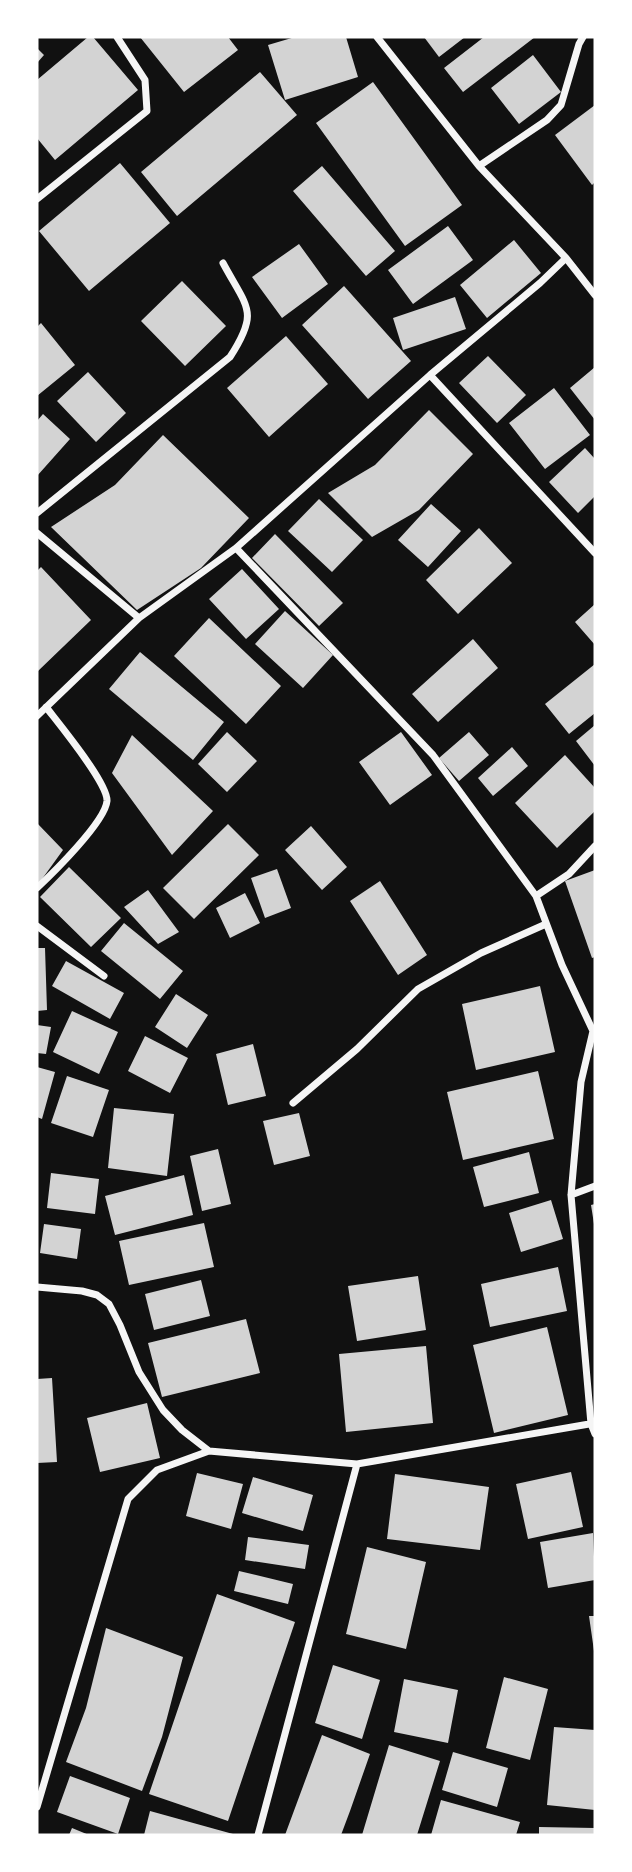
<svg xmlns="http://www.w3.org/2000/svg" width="632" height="1872" font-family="Rubik,sans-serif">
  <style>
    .building { fill: #d3d3d3 }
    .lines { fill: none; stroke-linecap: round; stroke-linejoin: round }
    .minor { stroke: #f5f5f5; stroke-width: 7 }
  </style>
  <rect width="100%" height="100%" fill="#111"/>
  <path class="building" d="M88 37H93L138 90 55 160 37 138V80Z
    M140 37H228L238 50 184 92Z
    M295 37H346L358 77 285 100 268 45Z
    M424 37H465L439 57Z
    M484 37H535L463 92 444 68Z
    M37 48 44 55 37 63Z
    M533 55 561 92 519 124 491 88Z
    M260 72 297 115 177 216 141 172Z
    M373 82 462 205 405 246 316 123Z
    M595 105V182L592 185 555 135Z
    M120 163 170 223 89 291 39 231Z
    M322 166 395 251 366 276 293 191Z
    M448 226 473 260 413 304 388 270Z
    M514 240 541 273 487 318 460 285Z
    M299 244 328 284 282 318 252 277Z
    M182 281 226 326 185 366 141 321Z
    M344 286 411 361 368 399 302 325Z
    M455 297 466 329 403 350 393 318Z
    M41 323 75 365 37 396V327Z
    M286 336 328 384 269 437 227 388Z
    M488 356 526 395 497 423 459 383Z
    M595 367V420L570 388Z
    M88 372 126 413 96 442 57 401Z
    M554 388 590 435 545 469 509 423Z
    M429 410 473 454 419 510 372 537 328 493 375 465Z
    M43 414 70 439 37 476V421Z
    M163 435 249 518 201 568 137 610 51 527 115 485Z
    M585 448 595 459V496L578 513 549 482Z
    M319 499 363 540 332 572 288 531Z
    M431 504 461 531 428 567 398 540Z
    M479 528 512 563 458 614 426 580Z
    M275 534 343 603 319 626 252 558Z
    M41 567 91 620 37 672V571Z
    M242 569 279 609 246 639 209 599Z
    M595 604V645L575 622Z
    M285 611 333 655 303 688 255 644Z
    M209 618 281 686 246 724 174 656Z
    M473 639 498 668 438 722 412 694Z
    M140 652 224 722 193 760 109 689Z
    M595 664V713L569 734 545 704Z
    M595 725V766L576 741Z
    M227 732 257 761 227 792 198 764Z
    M401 732 432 775 390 805 359 762Z
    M469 732 489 755 459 781 439 758Z
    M132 735 213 811 172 855 112 773Z
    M512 747 528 766 493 796 478 778Z
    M565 755 595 788V811L557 848 515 803Z
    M37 823 63 850 37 886Z
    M228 824 259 855 194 919 163 888Z
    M311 826 347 867 322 890 285 850Z
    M69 867 121 918 91 947 40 897Z
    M277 869 291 908 265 918 251 878Z
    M595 870V957L592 958 565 881Z
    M380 881 427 955 398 975 350 901Z
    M148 890 179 932 158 944 124 907Z
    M245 893 260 923 230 938 216 908Z
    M124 923 183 971 160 999 101 951Z
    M37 948H45L47 1010 37 1011Z
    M66 961 124 993 110 1019 52 986Z
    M540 986 555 1052 476 1070 462 1004Z
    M176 994 208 1015 187 1048 155 1027Z
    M72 1011 118 1032 99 1074 53 1052Z
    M37 1025 51 1027 46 1054 37 1053Z
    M145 1036 188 1058 170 1093 128 1071Z
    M253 1044 266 1096 228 1105 216 1054Z
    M37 1067 55 1072 42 1119 37 1117Z
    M538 1071 554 1139 463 1160 447 1092Z
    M67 1076 109 1090 93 1137 51 1123Z
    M114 1108 174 1114 167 1176 108 1168Z
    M299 1113 310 1156 274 1165 263 1121Z
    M218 1149 231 1204 202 1211 190 1156Z
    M529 1152 539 1193 484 1207 473 1167Z
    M51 1173 99 1179 95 1214 47 1208Z
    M184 1175 193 1215 115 1235 105 1196Z
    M551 1200 563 1239 521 1252 509 1213Z
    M595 1204V1224H594L591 1205Z
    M204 1223 214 1267 129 1285 119 1241Z
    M44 1224 81 1229 77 1259 40 1253Z
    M558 1267 567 1311 490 1327 481 1284Z
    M418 1276 426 1330 357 1341 348 1286Z
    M201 1280 210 1316 154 1330 145 1294Z
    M246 1319 260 1373 162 1397 148 1343Z
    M547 1327 568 1415 494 1433 473 1345Z
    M426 1346 433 1423 346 1432 339 1354Z
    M52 1378 57 1462 37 1463V1379Z
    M147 1403 160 1458 100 1472 87 1418Z
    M571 1472 583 1527 528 1539 516 1484Z
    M197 1473 243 1484 231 1529 186 1516Z
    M395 1474 489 1487 480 1550 387 1539Z
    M253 1477 313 1495 303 1531 242 1513Z
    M593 1533 595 1580 548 1588 540 1542Z
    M248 1537 309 1545 305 1569 245 1560Z
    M367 1547 426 1562 406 1649 346 1634Z
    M239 1571 293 1584 288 1604 234 1591Z
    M217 1594 295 1622 228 1821 149 1794Z
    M589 1616H595V1651H594Z
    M106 1628 183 1657 162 1737 142 1791 66 1762 86 1708Z
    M333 1665 380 1680 362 1739 315 1723Z
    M504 1677 548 1689 530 1760 486 1748Z
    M404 1679 458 1690 448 1743 394 1732Z
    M554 1727 595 1730V1810L547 1805Z
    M322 1735 370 1754 350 1811 341 1835H285Z
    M389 1745 440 1761 417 1835H362Z
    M453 1752 508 1768 497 1807 442 1790Z
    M70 1776 130 1798 118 1834 57 1812Z
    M441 1800 520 1822 516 1835H431Z
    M150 1811 233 1834V1835H144Z
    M539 1827 595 1828V1835H539Z
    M72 1828 89 1835H69Z"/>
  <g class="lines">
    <path class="minor" d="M377 37 479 166 566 258 595 295
      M479 166 547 120 561 105 579 44 583 37
      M37 199 147 111 145 80 117 37
      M430 375 595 553
      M37 513 230 357C260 311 247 308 223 263
      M37 533 139 618
      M236 548 433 755 536 896 562 965 593 1031 581 1082 571 1195 591 1424 595 1434
      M37 716 139 618 236 548 430 375 540 283 566 258
      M37 888C53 873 105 822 107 801 108 783 59 724 46 707
      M536 896 569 874 595 846
      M37 926 104 976
      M293 1103 357 1049 418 989 481 953 546 924
      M571 1195 595 1186
      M37 1287 82 1291 97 1295 109 1304 120 1325 139 1372 163 1410 182 1430 209 1451 357 1464 595 1423
      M37 1807 128 1499 157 1470 209 1451
      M258 1835 357 1464"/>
  </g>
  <rect width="632" height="1872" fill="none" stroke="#ffffff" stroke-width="77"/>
</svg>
